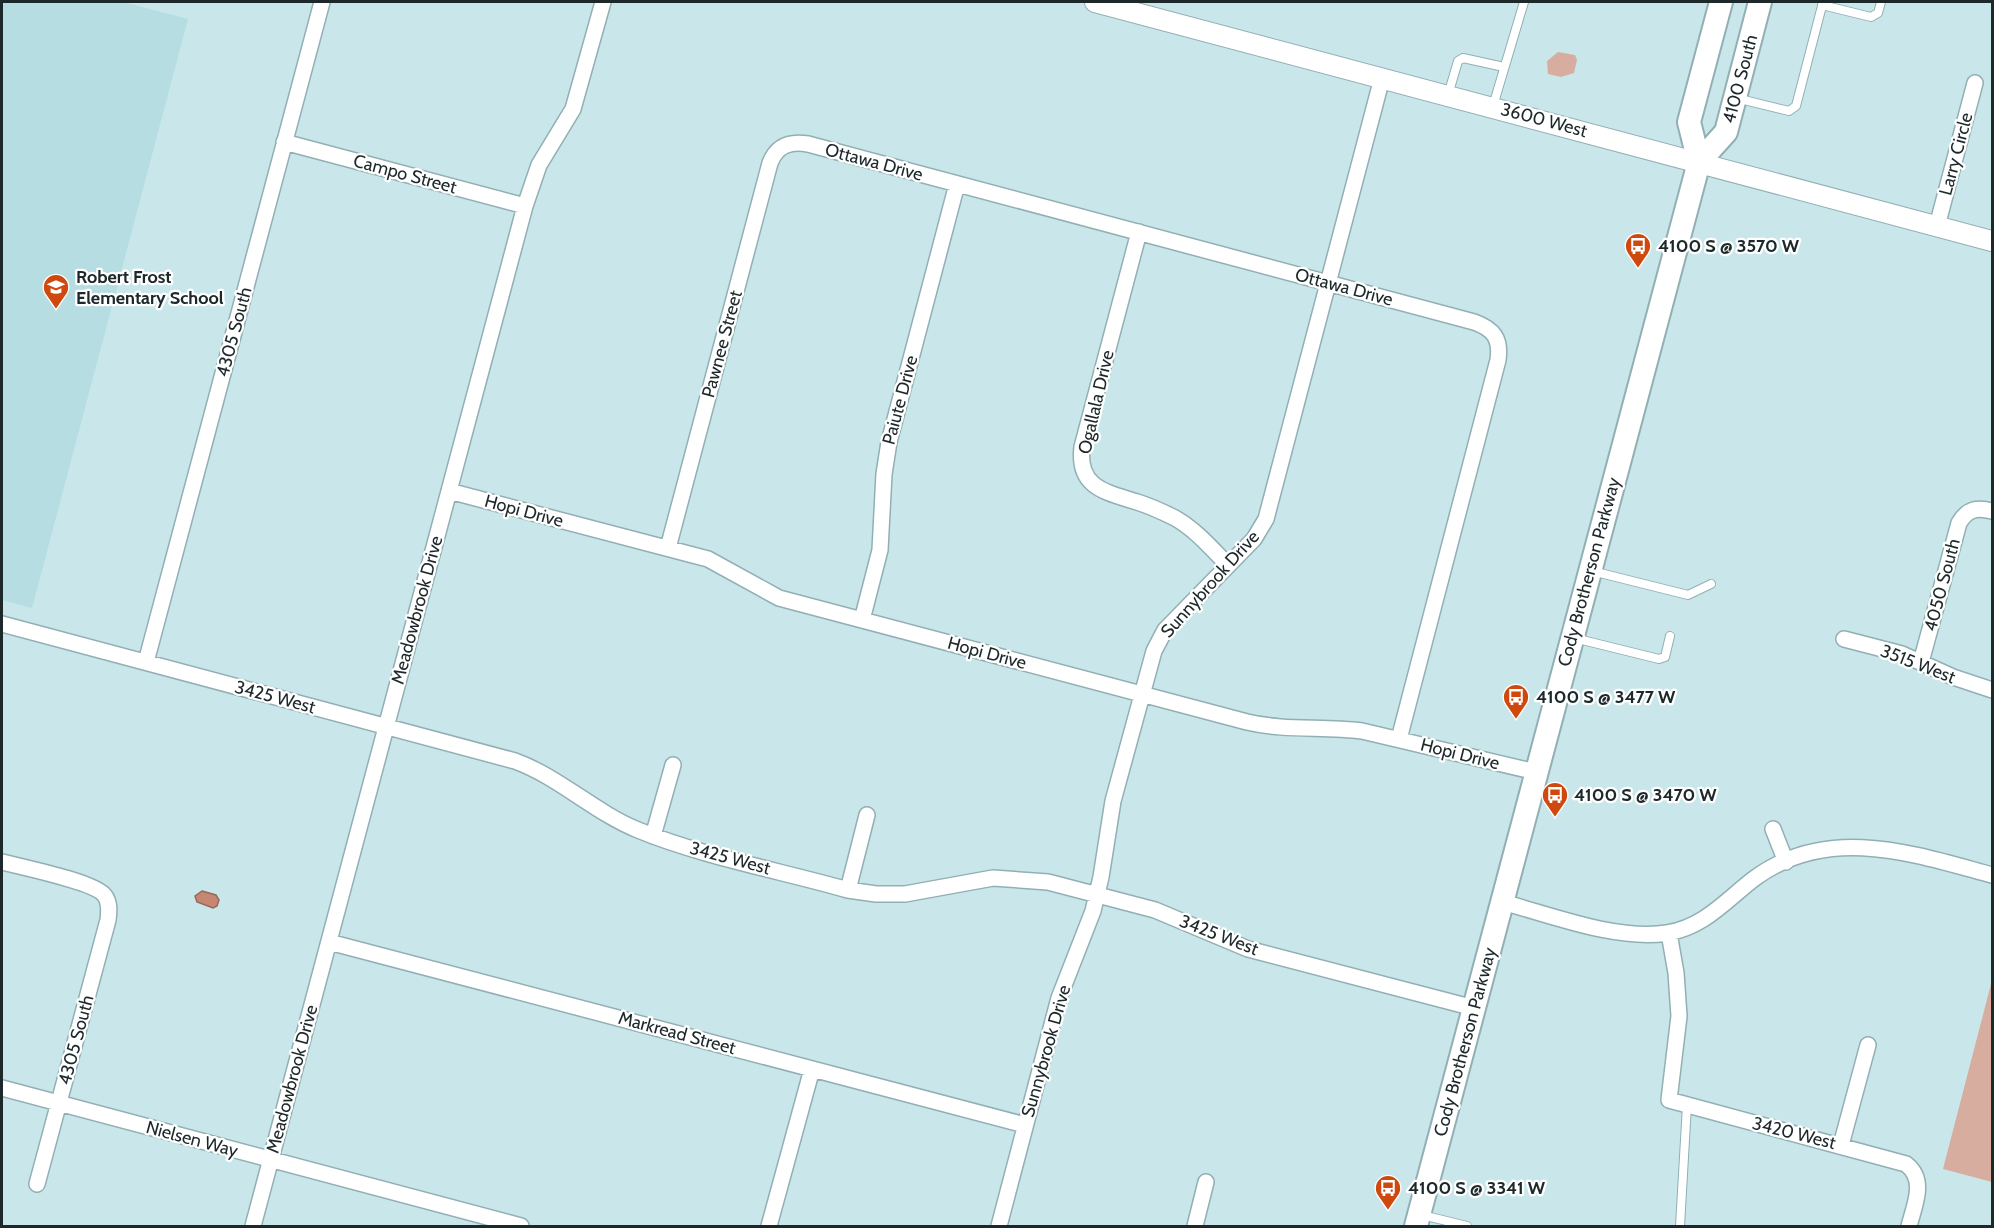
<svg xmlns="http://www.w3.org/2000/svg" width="1994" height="1228" font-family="Cabin,sans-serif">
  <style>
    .built { fill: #b5dde2 }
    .green { fill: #d7ad9f }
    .water { fill: #c68670; stroke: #936a5b; stroke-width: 1.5 }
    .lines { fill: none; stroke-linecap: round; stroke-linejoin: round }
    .service-casing { stroke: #92afb3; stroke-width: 10 }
    .minor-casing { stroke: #92afb3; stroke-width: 18 }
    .tertiary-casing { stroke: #92afb3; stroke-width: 22 }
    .secondary-casing { stroke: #92afb3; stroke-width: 26 }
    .service { stroke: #fff; stroke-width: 8 }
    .minor { stroke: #fff; stroke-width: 15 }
    .tertiary { stroke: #fff; stroke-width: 20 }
    .secondary { stroke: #fff; stroke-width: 22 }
    .labels { text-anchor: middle; stroke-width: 4.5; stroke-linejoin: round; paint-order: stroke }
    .street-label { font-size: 18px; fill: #1d282a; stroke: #fff }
    .poi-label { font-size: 18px; font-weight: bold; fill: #1d282a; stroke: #fff; text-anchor: start }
  </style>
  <rect width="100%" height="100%" fill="#c9e7eb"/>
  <path class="built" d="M2 2H123L188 19 32 608 2 600Z"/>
  <path class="green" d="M1558 52 1575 55 1577 60 1574 73 1561 77 1548 74 1547 61Z
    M1992 980V1182L1943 1169Z"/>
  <path class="water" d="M202 891 216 895 219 900 217 906 213 908 197 902 195 896Z"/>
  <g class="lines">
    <g class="service-casing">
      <path id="service" d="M1822 5 1871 17 1878 13 1881 2
        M1448 95 1458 61 1463 58 1504 67
        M1736 98 1789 111 1796 106 1823 2
        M1493 106 1524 2
        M1592 571 1688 595 1711 584
        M1574 638 1659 659 1665 657 1670 636
        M1422 1215 1467 1226
        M1680 1226 1687 1105"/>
    </g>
    <g class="minor-casing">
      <path id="minor" d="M284 142 525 206
        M1937 226 1975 83
        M1139 232 1082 447C1077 488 1106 492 1137 502 1150 506 1163 512 1175 518 1196 530 1211 548 1228 565
        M449 491 708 559 779 598 1247 722C1285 731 1323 726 1362 731L1536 772
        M668 548 770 163C777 145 790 141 808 144L1474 322C1494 329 1501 339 1498 360L1399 739
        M862 620 880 550 884 474 889 442 957 184
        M2 624 515 761C559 777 594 812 638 830 701 856 781 871 848 890L876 894H905L993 878 1048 882 1155 910 1248 949 1474 1008
        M1844 639 1902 654 1953 677 1992 690
        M146 662 322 2
        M1921 662 1959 523C1967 509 1977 507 1992 511
        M1773 829 1786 862
        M653 836 673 765
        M2 862C21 867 96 882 105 896 110 903 109 912 108 920L37 1184
        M848 890 867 815
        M1502 902C1551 915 1617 941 1667 933 1705 927 1727 899 1755 878 1829 824 1914 854 1992 875
        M1669 933 1676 973 1679 1016 1669 1100 1906 1164C1927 1180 1914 1206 1909 1226
        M329 942 1025 1125
        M2 1088 521 1226
        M1841 1145 1868 1045
        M253 1226 525 206 539 165 573 109 603 2
        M769 1226 812 1069
        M999 1226 1059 998 1093 911 1101 877 1113 801 1154 651 1165 630 1254 539 1266 519 1382 78
        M1195 1226 1206 1182"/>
    </g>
    <g class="tertiary-casing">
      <path id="tertiary" d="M1095 2 1992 241"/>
    </g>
    <g class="secondary-casing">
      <path id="secondary" d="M1699 162 1689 122 1721 2
        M1416 1226 1699 162 1726 132 1760 2"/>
    </g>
    <use href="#service" class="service"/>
    <use href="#minor" class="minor"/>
    <use href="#tertiary" class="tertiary"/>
    <use href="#secondary" class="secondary"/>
  </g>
  <defs>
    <g id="bus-pin" transform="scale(1.35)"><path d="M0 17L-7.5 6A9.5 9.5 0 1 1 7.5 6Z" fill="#cf490e" stroke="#fff"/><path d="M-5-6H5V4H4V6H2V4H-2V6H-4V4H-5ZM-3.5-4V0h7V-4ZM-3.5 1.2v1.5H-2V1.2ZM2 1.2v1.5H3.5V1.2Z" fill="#fff"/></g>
    <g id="school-pin" transform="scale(1.35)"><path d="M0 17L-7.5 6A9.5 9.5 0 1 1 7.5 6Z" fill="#cf490e" stroke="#fff"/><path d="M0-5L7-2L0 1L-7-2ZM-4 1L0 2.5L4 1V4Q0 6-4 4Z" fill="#fff"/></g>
  </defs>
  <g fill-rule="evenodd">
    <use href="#bus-pin" x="1638" y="246"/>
    <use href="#school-pin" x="56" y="287"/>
    <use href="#bus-pin" x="1516" y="697"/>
    <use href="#bus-pin" x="1555" y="795"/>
    <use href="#bus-pin" x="1388" y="1188"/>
  </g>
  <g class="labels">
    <g class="street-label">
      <text transform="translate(1740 79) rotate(-75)" y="6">4100 South</text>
      <text transform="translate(1544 120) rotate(15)" y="6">3600 West</text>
      <text transform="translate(1956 154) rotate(-75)" y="6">Larry Circle</text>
      <text transform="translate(874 162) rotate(15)" y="6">Ottawa Drive</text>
      <text transform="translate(405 174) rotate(15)" y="6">Campo Street</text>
      <text transform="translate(1344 287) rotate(15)" y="6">Ottawa Drive</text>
      <text transform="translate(234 332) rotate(-75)" y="6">4305 South</text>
      <text transform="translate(722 344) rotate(-75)" y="6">Pawnee Street</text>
      <text transform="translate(900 400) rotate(-75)" y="6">Paiute Drive</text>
      <text transform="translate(1096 402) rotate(-77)" y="6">Ogallala Drive</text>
      <text transform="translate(524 511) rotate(15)" y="6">Hopi Drive</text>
      <text transform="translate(1589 572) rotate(-75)" y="6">Cody Brotherson Parkway</text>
      <text transform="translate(1210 584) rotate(-48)" y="6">Sunnybrook Drive</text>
      <text transform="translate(1942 585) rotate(-75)" y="6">4050 South</text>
      <text transform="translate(417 610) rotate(-75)" y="6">Meadowbrook Drive</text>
      <text transform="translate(987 653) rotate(15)" y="6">Hopi Drive</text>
      <text transform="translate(1918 664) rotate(21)" y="6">3515 West</text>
      <text transform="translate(275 697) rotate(15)" y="6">3425 West</text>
      <text transform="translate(1460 754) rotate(14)" y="6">Hopi Drive</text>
      <text transform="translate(730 858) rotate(15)" y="6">3425 West</text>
      <text transform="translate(1219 935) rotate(21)" y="6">3425 West</text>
      <text transform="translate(677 1033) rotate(15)" y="6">Markread Street</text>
      <text transform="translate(76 1040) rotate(-75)" y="6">4305 South</text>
      <text transform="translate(1465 1042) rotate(-75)" y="6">Cody Brotherson Parkway</text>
      <text transform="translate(1046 1051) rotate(-74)" y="6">Sunnybrook Drive</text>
      <text transform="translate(292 1079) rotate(-75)" y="6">Meadowbrook Drive</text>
      <text transform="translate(1794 1133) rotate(14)" y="6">3420 West</text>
      <text transform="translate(192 1139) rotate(15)" y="6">Nielsen Way</text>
    </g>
    <g class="poi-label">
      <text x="1658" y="252">4100 S @ 3570 W</text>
      <text x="76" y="283">Robert Frost<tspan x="76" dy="21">Elementary School</tspan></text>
      <text x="1536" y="703">4100 S @ 3477 W</text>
      <text x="1574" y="801">4100 S @ 3470 W</text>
      <text x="1408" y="1194">4100 S @ 3341 W</text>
    </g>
  </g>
  <rect width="1994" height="1228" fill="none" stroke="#1d282a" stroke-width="6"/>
</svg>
